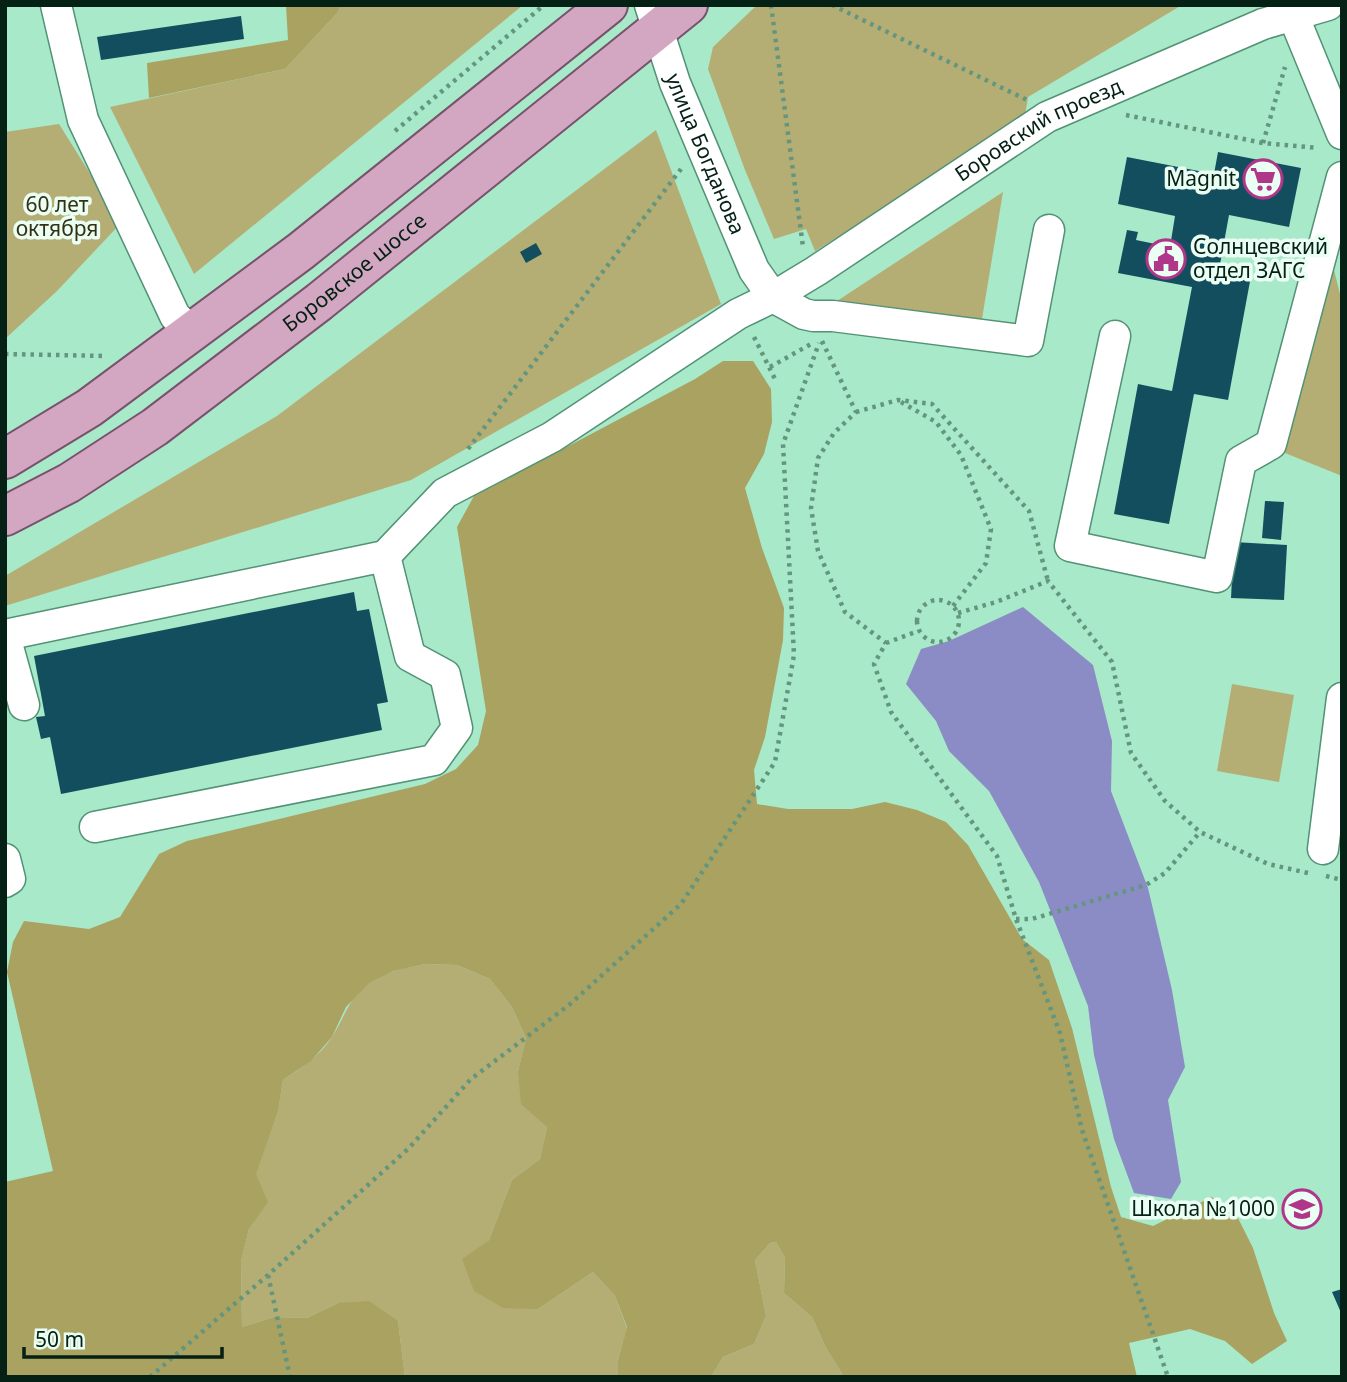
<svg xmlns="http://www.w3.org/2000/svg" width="1347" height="1382" font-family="'Noto Sans',sans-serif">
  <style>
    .green { fill: #b5ae74 }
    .forest { fill: #a9a261 }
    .water { fill: #8b8cc6 }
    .building { fill: #134e5f }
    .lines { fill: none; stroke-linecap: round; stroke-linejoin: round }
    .minor-casing { stroke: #529275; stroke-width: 33 }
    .major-casing { stroke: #78526b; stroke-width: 42 }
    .path { stroke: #64967f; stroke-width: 4.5; stroke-dasharray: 3.5 5; stroke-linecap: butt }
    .minor { stroke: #fff; stroke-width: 30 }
    .major { stroke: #d3a7c2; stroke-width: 38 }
    .labels { text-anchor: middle; stroke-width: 7; stroke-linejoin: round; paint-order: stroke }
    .street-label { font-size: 21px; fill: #052115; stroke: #ebfef4 }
    .poi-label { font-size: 21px; fill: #052115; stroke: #ebfef4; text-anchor: end }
    .park-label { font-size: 21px; fill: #343113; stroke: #ebfef4 }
  </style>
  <rect width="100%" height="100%" fill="#a7e9c9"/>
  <path class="green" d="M341 5H523L194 274 110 107 285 69 338 12Z
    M757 5H1182L1028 97 1024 121 815 251 806 229 774 239 745 170 708 69 713 47Z
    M59 124 121 223 57 291 5 339V132Z
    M656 130 721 304 411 480 5 606V576L277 416Z
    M1003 192 980 331 834 303Z
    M1331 258 1342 302V476L1280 451Z
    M1232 684 1294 695 1279 782 1217 771Z
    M425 964 457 965 490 979 512 1007 526 1038 518 1071 547 1127 540 1159 512 1180 489 1240 463 1259 538 1309 593 1272 615 1296 627 1328 618 1360V1377H405L398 1321 338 1303 307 1318 274 1317 242 1327 241 1261 249 1229 267 1202 255 1175 278 1112 283 1080C301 1068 320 1056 332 1037 345 1017 348 999 368 983 384 971 406 968 425 964Z
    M776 1242 785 1258 784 1293 812 1317 826 1348 844 1377H711L723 1357 754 1344 766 1316 755 1260 770 1243Z"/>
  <path class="forest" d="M286 5H341L338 12 285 69 149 98 147 63 288 40Z
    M723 361H753L771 389 772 422 764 454 745 488 762 548 784 608 783 640 765 737 754 770 757 804 788 809H852L885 802 917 810 946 822 968 845 1022 939 1049 960 1072 1028 1111 1187 1121 1217 1153 1226 1212 1197 1238 1218 1253 1248 1274 1313 1287 1341 1252 1364 1225 1341 1190 1329 1129 1343 1137 1377H844L826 1348 812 1317 784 1293 785 1258 776 1242 770 1243 755 1260 766 1316 754 1344 723 1357 711 1377H618V1360L627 1327 615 1296 593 1272 538 1309 503 1308 474 1291 462 1259 489 1240 512 1180 540 1159 547 1127 521 1104 518 1071 526 1038 512 1007 490 979 457 965 425 964 393 971 369 983 346 1007 332 1037 311 1061 283 1080 278 1112 256 1174 268 1202 249 1229 241 1261 242 1327 274 1317 307 1318 338 1303 369 1301 398 1321 405 1377H5V1182L53 1171 7 972 13 942 24 921 89 929 120 917 159 854 187 841 425 784 456 769 478 745 486 711 457 527 474 496 695 379Z"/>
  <path class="water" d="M1023 607 1093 665 1112 741 1111 791 1148 888 1172 990 1185 1067 1168 1100 1181 1182 1171 1199 1134 1193 1114 1139 1094 1055 1088 1006 1039 882 989 791 949 751 936 721 906 684 921 649 949 641Z"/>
  <path class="building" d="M241 16 244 39 101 60 97 37Z
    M1218 152 1301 168 1289 227 1229 215 1219 270 1251 276 1228 400 1194 394 1169 524 1114 514 1138 384 1172 391 1192 287 1118 273 1127 230 1138 232 1136 240 1170 247 1175 216 1118 204 1127 157 1214 174Z
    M536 243 542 254 526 263 520 252Z
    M1265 501 1284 502 1281 540 1262 538Z
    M1234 542 1287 545 1284 600 1231 598Z
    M354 592 357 611 369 609 388 702 377 704 382 730 61 794 50 737 41 739 36 717 45 716 34 656Z
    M1342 1289V1315L1332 1292Z"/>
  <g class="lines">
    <g class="minor-casing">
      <g id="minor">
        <path d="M56 5 83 120 175 316 192 332"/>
        <path id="s1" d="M650 5 675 83 754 270 773 297 804 314 813 316H833L1028 341 1049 230"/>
        <path d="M1293 15 1342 134"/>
        <path d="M1115 336 1070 546 1217 577 1241 461 1271 444 1342 177"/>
        <path id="s2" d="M5 635 385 556 445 493 552 437 738 314 773 297 816 271 1047 117 1263 24 1328 5"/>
        <path d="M5 636 24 705"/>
        <path d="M95 827 434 760 457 728 445 675 410 656 385 556"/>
        <path d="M1323 849 1342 698"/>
        <path d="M5 859 10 879 5 882"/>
      </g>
    </g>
    <g class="major-casing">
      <g id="major">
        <path d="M5 459 89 408 301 251 608 5"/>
        <path id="s3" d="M5 516 69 483 155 427 319 302 688 5"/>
      </g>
    </g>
    <path class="path" d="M771 5 803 247
      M832 5 1027 100
      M1126 115 1263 143 1318 148
      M395 131 544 5
      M1263 143 1285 67
      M754 337 775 379
      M822 341 856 412 834 433 818 458 811 508 818 551 845 612 886 643 874 664 891 712 997 856 1016 919 1060 1033 1082 1130 1168 1377
      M5 354 106 356
      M770 367 811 344
      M901 402 936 422 961 455 991 529 986 563 953 606
      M856 412 898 400 932 404 1029 511 1048 581
      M468 449 681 169
      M917 621a21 21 0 1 1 42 0a21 21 0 1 1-42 0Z
      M958 613 996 602 1048 581 1112 662 1131 753 1165 801 1200 832 1268 864 1308 873
      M886 643 918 631
      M1326 876 1342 880
      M1016 919H1032L1146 885 1165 873 1200 832
      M268 1275 290 1377
      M150 1377 268 1275 409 1148 471 1079 569 1005 681 904 775 762 794 655 783 444 819 343"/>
    <use href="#minor" class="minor"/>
    <use href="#major" class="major"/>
  </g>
  <defs>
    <g id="supermarket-ring" transform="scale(2.0125)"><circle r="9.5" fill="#ebfef4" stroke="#b03689" stroke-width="1.5"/><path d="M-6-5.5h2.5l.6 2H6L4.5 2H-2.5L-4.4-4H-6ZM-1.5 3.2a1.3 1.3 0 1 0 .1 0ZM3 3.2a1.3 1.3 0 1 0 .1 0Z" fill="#b03689"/></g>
    <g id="civic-ring" transform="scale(2.0125)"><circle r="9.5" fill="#ebfef4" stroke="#b03689" stroke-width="1.5"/><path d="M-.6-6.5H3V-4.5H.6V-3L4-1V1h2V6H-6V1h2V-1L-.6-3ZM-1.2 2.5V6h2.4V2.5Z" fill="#b03689"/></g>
    <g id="school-ring" transform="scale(2.0125)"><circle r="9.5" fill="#ebfef4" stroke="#b03689" stroke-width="1.5"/><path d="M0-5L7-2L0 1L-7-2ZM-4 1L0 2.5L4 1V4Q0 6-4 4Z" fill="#b03689"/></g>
  </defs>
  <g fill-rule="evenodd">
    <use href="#supermarket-ring" x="1263" y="179"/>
    <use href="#civic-ring" x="1166" y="259"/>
    <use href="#school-ring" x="1302" y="1209"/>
  </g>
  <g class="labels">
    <g class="street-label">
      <text dy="7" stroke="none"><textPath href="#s2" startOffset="1172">Боровский проезд</textPath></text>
      <text dy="7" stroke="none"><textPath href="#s1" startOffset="159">улица Богданова</textPath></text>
      <text dy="7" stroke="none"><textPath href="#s3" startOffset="427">Боровское шоссе</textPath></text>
    </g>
    <g class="poi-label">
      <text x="1236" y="186">Magnit</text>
      <text x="1193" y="254" text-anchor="start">Солнцевский<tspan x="1193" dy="24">отдел ЗАГС</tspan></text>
      <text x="1275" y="1216">Школа №1000</text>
    </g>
    <g class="park-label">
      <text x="57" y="212">60 лет<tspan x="57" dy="24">октября</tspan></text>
    </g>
  </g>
  <rect width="1347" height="1382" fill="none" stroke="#052115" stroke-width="14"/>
  <path d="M24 1347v10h198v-10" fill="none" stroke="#052115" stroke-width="3.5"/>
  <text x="35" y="1347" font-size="21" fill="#052115" stroke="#ebfef4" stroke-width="5" paint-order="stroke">50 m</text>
</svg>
